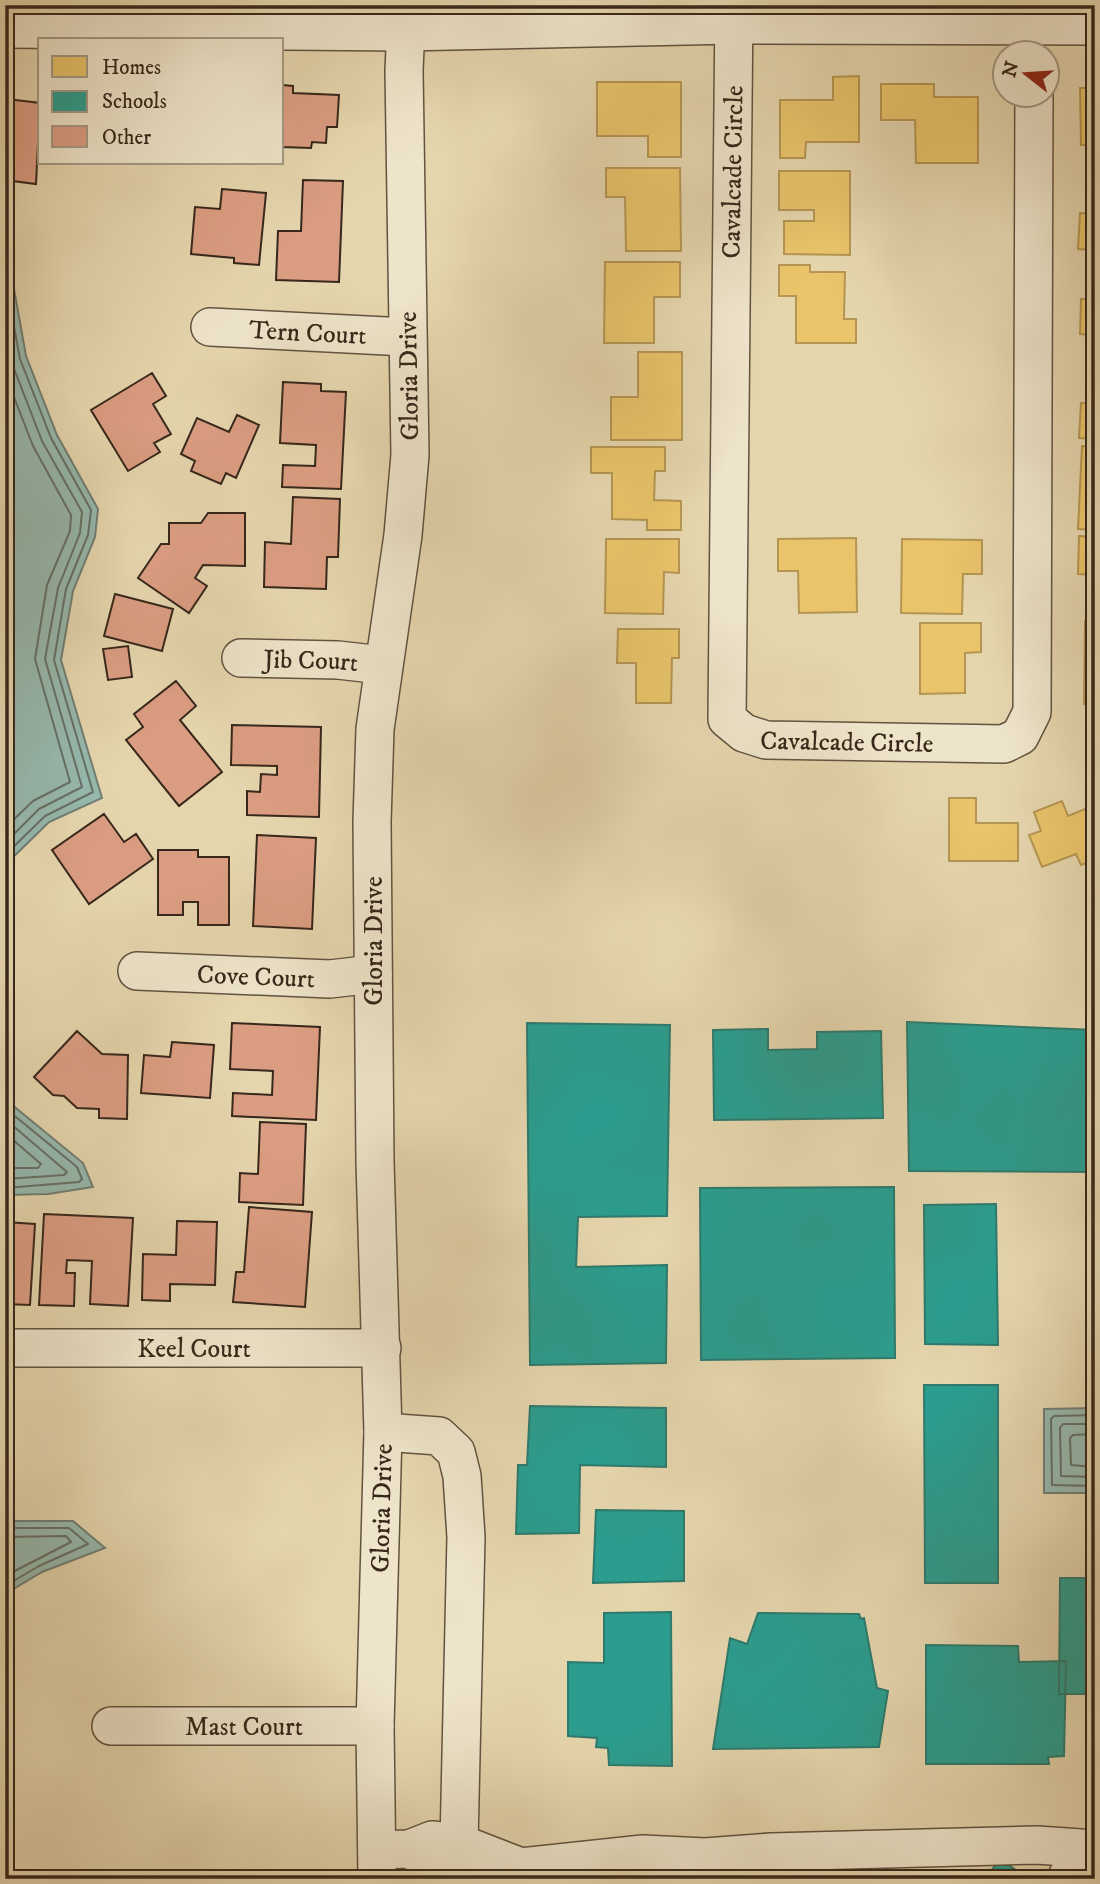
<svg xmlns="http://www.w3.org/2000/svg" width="1100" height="1884" font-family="'IM FELL DW Pica',serif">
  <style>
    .water { fill: #96b8ad; stroke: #707e73; stroke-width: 2 }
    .homes { fill: #e9c46a; stroke: #b49552; stroke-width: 2 }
    .schools { fill: #2a9d8f; stroke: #2e7a6c; stroke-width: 2 }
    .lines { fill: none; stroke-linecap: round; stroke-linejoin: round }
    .shore { stroke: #667064; stroke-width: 2 }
    .building { fill: #db9d82; stroke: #37281b; stroke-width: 2 }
    .minor-casing { stroke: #625340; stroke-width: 40 }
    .minor { stroke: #eee4ca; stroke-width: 37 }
    .labels { text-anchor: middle; stroke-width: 7; stroke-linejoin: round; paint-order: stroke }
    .street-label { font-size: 26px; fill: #37281b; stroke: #eee4ca }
  </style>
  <rect width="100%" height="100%" fill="#e5d5ad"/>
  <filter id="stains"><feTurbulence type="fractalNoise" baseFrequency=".00286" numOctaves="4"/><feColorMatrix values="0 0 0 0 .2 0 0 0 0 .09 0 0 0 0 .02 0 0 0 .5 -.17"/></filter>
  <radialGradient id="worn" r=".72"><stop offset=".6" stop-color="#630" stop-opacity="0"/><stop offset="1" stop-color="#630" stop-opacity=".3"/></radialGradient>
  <path class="water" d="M5 255H8L26 356 57 435 98 509 95 537 73 591 61 660 102 798 49 822 5 865Z
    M5 1099 83 1163 93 1187 48 1194 5 1195Z
    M1095 1408V1493H1044V1409Z
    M5 1521H73L105 1548 42 1572 5 1594Z"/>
  <path class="homes" d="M859 76V142H806L805 158H780V100H833V77Z
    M597 82H681V157H648V136H597Z
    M881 84H934V97H978V163H916L915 120H881Z
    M1080 88H1095V145H1081Z
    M606 168H680L681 251H626L625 197H606Z
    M779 171H850V255L784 254V221H814V210H779Z
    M1080 213 1095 214V250L1078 249Z
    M605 262H680V297H654V343H604Z
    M779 265H810V272H845L844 319H856V343H796V296H779Z
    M1081 299H1095V335L1080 334Z
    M638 352H682V440H611V397H638Z
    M1095 355V439L1079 438 1081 403H1092Z
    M1082 446 1095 447V530L1078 529Z
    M591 447H665V471H655L654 500 681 501V530H647V520L612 519V473H591Z
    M1079 536 1095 537V575L1078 574Z
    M856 538 857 612 799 613 798 571H778V539Z
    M606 539H679V573L664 572 663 614 605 613Z
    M902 539 982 540V574H963L962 614 901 613Z
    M1085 621H1095V704H1084Z
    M920 623H981V652L965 653V693L920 694Z
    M618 629H679V658H672L671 703H636V663H617Z
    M949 798H976V823H1018V861H949Z
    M1062 801 1068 816 1095 805V860L1081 865 1076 854 1042 867 1029 835 1041 831 1034 812Z"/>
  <path class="schools" d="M907 1022 1095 1030V1172L909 1171Z
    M527 1023 670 1025 667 1216 578 1217 576 1267 667 1265 666 1363 530 1365Z
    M768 1029V1050L817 1049V1032L881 1031 883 1118 714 1120 713 1030Z
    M894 1187 895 1358 701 1360 700 1188Z
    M996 1204 998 1345 925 1344 924 1205Z
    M924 1385H998V1583H925Z
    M530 1406 666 1408V1467L580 1465 579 1533 516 1534 518 1465H527Z
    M596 1510 684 1511V1581L593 1583Z
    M1060 1578H1095V1694H1059Z
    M671 1612 672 1766 609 1765 608 1748 596 1747 597 1738 568 1736V1662L604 1663V1613Z
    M758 1613 859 1614 861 1619 864 1618 877 1688 888 1691 879 1747 713 1749 730 1638 747 1644Z
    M926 1645 1018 1646 1019 1662 1066 1661 1064 1756 1048 1757 1049 1764H926Z
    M1000 1859 1029 1879H985Z"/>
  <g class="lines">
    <path class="shore" d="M5 278 20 359 51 438 91 510 88 535 66 589 54 660 93 792 45 816 5 855
      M5 328 11 361 42 441 82 512 80 533 58 588 45 659 82 787 39 809 5 843
      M5 374 33 446 71 515 70 531 47 585 35 659 70 782 33 801 5 828
      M5 1108 77 1167 82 1179 79 1182 5 1188
      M5 1119 67 1172 64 1175 5 1179
      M5 1133 41 1164 38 1168H5
      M1095 1415 1054 1416 1051 1419 1052 1485 1095 1486
      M1095 1424H1063L1060 1428 1061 1476 1095 1477
      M1095 1434 1073 1435 1070 1438 1071 1465 1095 1467
      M5 1528H69L88 1544 39 1566 5 1586
      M5 1537 66 1536 71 1542 5 1576"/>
  </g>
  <path class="building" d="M282 85 293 86V93L339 95 337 127H327L326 143 312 142 311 148 282 147Z
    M7 99 40 103 36 184 5 180Z
    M303 180 343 181 339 282 276 280 278 231H301Z
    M222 189 266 193 259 265 234 263V258L191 254 195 207 220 209Z
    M152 373 166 396 153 404 171 434 154 443 160 452 128 471 91 410Z
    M283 382 321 384V391L346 392 341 489 282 487 283 465 315 466 316 445 280 443Z
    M237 415 259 425 236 478 226 473 221 484 191 471 195 461 181 454 197 418 229 432Z
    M293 497 340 499 338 557H327L326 589 264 587 265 542 291 544Z
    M208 513H245V566L203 565 195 578 207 586 189 613 138 578 161 544H169V523H201Z
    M115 594 173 609 162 651 104 636Z
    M128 646 132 677 108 680 103 649Z
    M176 681 196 706 180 720 222 772 179 806 126 740 143 727 134 714Z
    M232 725 321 727 319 817 247 815V791L260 792 261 774 277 775V766L231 765Z
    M104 814 124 842 136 834 153 859 89 904 52 850Z
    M257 835 316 838 312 929 253 926Z
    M158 850H198V857H229V925H198V902H183V915H158Z
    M232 1023 320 1027 316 1120 232 1116 233 1093 272 1095 273 1071 230 1069Z
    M77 1031 102 1054 128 1055 127 1119 99 1118V1109L77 1108 64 1096 53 1095 34 1077Z
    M172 1042 214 1045 210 1098 141 1093 144 1055 170 1057Z
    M260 1122 306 1124 303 1205 239 1202 240 1173 258 1174Z
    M249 1207 312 1212 305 1307 233 1302 236 1272H244Z
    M44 1214 133 1218 128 1306 90 1304 92 1261 67 1260 66 1273H75L74 1306 39 1305Z
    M177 1221 217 1222 215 1285 170 1284V1301L142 1300 143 1254 176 1255Z
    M5 1222 35 1224 30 1305 5 1304Z"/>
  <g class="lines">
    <g class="minor-casing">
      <g id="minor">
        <path id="s1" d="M734 5 727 719 744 733 766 740 1004 744 1020 736 1032 712 1034 94"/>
        <path d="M5 29 405 32 734 25 1095 26"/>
        <path id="s2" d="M210 327 406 337"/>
        <path id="s3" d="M241 658 338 660 382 665"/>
        <path id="s4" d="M137 971 330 979 373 974"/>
        <path id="s5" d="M5 1348H382"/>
        <path d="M383 1432 439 1436 456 1452 462 1476 466 1537 459 1843"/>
        <path id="s6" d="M111 1726H375"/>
        <path d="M409 1849 464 1879"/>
        <path d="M377 1850 409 1849 432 1840 459 1843 521 1867 643 1854 705 1857 771 1852 1037 1845 1081 1848 1066 1879"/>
        <path id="s7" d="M377 1879 375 1726 383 1432 375 1161 372 822 375 729 403 535 410 455 404 70 407 5"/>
      </g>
    </g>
    <use href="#minor" class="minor"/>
  </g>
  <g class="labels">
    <g class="street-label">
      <text transform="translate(732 172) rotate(-89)" y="9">Cavalcade Circle</text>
      <text dy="9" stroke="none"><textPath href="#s2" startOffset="98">Tern Court</textPath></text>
      <text transform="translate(408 376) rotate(-91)" y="9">Gloria Drive</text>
      <text dy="9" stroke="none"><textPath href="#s3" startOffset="70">Jib Court</textPath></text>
      <text dy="9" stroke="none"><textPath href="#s1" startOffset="840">Cavalcade Circle</textPath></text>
      <text transform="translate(373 941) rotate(-90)" y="9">Gloria Drive</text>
      <text dy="9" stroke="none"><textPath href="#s4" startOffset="119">Cove Court</textPath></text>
      <text dy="9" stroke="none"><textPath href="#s5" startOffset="189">Keel Court</textPath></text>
      <text dy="9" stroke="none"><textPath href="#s7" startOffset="371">Gloria Drive</textPath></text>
      <text dy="9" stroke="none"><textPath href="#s6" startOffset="133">Mast Court</textPath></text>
    </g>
  </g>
  <rect width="1100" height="1884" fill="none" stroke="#e5d5ad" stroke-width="28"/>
  <rect x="7" y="7" width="1086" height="1870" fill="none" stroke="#37281b" stroke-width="3.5"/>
  <rect x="14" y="14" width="1072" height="1856" fill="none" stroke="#37281b" stroke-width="2"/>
  <rect x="38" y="38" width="245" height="126" fill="#eee4ca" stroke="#a59984" stroke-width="2"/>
  <rect x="52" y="56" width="35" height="21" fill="#e9c46a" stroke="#a59984" stroke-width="2"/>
  <text x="102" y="74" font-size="21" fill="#37281b">Homes</text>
  <rect x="52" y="91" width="35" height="21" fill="#2a9d8f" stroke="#a59984" stroke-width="2"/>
  <text x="102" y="108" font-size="21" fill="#37281b">Schools</text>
  <rect x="52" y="126" width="35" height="21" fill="#db9d82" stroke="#a59984" stroke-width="2"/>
  <text x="102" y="144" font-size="21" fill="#37281b">Other</text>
  <g transform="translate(1026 74) rotate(287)"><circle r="33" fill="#eee4ca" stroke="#a59984" stroke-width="2"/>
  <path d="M0-5L12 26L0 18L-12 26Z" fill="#8f2418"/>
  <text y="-10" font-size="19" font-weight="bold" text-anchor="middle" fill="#37281b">N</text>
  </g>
  <rect width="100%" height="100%" filter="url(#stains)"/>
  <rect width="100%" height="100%" fill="url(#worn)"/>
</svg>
